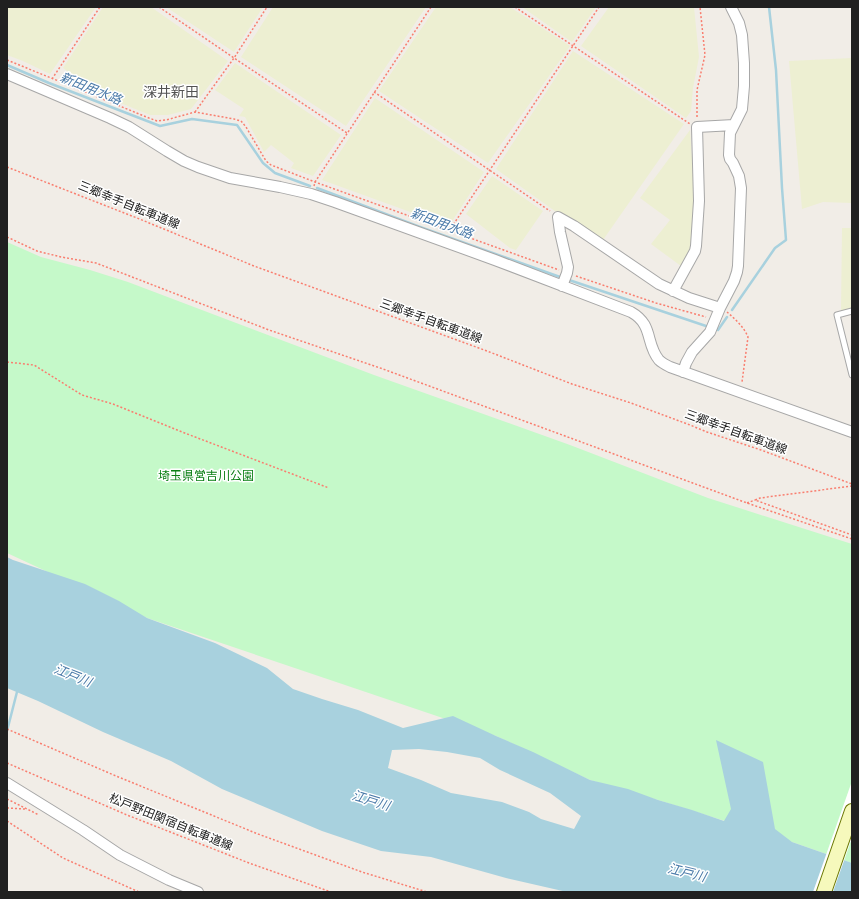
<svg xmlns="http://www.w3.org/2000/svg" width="859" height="899" font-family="'Source Sans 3','Noto Sans JP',sans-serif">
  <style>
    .farmland { fill: #edefd2 }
    .park { fill: #c5f9c9 }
    .water { fill: #a8d1de; fill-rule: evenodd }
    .pier { fill: #fff }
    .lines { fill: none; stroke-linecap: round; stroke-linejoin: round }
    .stream { stroke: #a8d1de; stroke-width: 2.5 }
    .service-casing { stroke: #a7a7a7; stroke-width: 7 }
    .minor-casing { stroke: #a7a7a7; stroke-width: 12 }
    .secondary-casing { stroke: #6c7905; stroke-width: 16 }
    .path { stroke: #f97e6f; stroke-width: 1.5; stroke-dasharray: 2 2; stroke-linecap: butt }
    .service { stroke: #fff; stroke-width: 5 }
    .minor { stroke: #fff; stroke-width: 10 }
    .secondary { stroke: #f6f9bc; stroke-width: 14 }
    .labels { text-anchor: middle; stroke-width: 3; stroke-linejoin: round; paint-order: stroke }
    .street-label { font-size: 12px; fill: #202020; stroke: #fff }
    .park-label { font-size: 12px; fill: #0c8016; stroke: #fff }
    .water-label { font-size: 13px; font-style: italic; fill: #4979a8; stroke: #fff }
    .quarter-label { font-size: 14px; fill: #535353; stroke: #fff }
  </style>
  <rect width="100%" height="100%" fill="#f1ede7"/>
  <path class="farmland" d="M7 7H96L50 74 23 61 7 55Z
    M103 7H151L228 61 191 109 168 115H150L101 95 63 68Z
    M166 7H263L234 52Z
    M273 7H426L346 126 241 57Z
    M436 7H510L570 46 488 163 379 91Z
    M522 7H596L572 42Z
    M609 7H694L699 57 693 88 691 111 686 118 581 46Z
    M573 51 684 124 603 240 559 214 496 169Z
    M852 58V203L823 202 802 209 789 61Z
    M235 63 341 135 313 176 291 168 294 163 271 145 264 152 245 117 239 116 244 109 215 90Z
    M375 98 484 172 449 226 322 180Z
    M690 130 695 202 692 244 689 254 681 266 651 244 670 220 640 198Z
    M492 176 543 211 516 250 510 248 466 214Z
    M842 228H852V308L841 311Z"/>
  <path class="park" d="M7 242 41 257 90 270 128 282 374 375 570 445 708 498 852 544V863L792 842 658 800 590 780 496 736 147 618 7 553Z"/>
  <path class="water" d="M7 557 13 560 85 584 119 601 147 618 215 643 267 668 293 689 322 699 358 710 403 728 453 716 496 736 533 752 590 780 628 789 658 800 692 810 724 821 731 809 716 740 763 762 775 829 792 842 852 863V892H567L506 878 431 857 381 851 322 831 222 789 171 761 103 732 38 701 7 688ZM419 749 447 752 480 758 500 770 550 793 581 816 574 829 541 819 529 812 502 802 451 793 421 780 388 768 392 750Z"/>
  <path class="pier" d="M852 781V838L833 892H813Z"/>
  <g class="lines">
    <path class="stream" d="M7 65 49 83 160 126 192 119 237 125 263 163 275 173 310 186
      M317 188 420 227 560 277
      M569 280 709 327
      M732 310 775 248 786 240 782 188 776 70 769 7
      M718 330 727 317
      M7 731 18 688"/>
    <g class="service-casing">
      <path id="service" d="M852 311 837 315 852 375"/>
    </g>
    <g class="minor-casing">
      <path id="minor" d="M7 74 110 118 129 127 167 151 184 161 198 167 230 178 280 187 311 194 335 202 495 260 631 312C654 325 645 343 659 360 662 363 666 365 670 367L852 432
        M562 286 567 273 568 267 560 232 558 217 574 226 659 284 689 298 720 308
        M673 291 695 251 696 246 699 201 697 127 734 125
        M683 372 686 363 692 352 710 332 720 308 734 281 737 272 738 266 741 188 739 176 733 163 730 159 729 155 730 133 742 109 744 86V63L742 35 739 23 731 7
        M7 783 83 830 120 855 169 880 198 892"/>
    </g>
    <g class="secondary-casing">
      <path id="secondary" d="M824 892 852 811"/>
    </g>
    <path class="path" d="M159 7 234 58 347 133
      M515 7 690 124
      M7 60 149 118 157 121 166 120 195 112 234 119 241 121 246 127 266 161 271 165 315 182 559 270
      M52 79 100 7
      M374 92 550 211
      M195 112 234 58 267 7
      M697 117V90L705 55 700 7
      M7 167 137 218 254 266 487 351 572 384 631 403 690 425 707 432 761 450 852 484
      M314 186 315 182 431 7
      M449 231 599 7
      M7 237 37 251 61 257 96 263 269 330 383 369 747 503 852 539
      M576 276 656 303 706 317
      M727 312C735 319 744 327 748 337L742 382
      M7 362 34 365 82 395 113 404 182 432 329 488
      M852 486 760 498 755 500 852 535
      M747 503 755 500
      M7 729 116 776 258 834 362 872 427 892
      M7 763 127 815 249 863 331 892
      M7 799 39 815
      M7 808 25 809
      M7 821 63 858 139 892"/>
    <use href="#service" class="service"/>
    <use href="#minor" class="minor"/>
    <use href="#secondary" class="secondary"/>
  </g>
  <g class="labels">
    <g class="street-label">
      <text transform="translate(129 205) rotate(22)" y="4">三郷幸手自転車道線</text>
      <text transform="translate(431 321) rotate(20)" y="4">三郷幸手自転車道線</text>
      <text transform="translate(736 432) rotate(20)" y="4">三郷幸手自転車道線</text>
      <text transform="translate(171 822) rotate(22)" y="4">松戸野田関宿自転車道線</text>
    </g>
    <g class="park-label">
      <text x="206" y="480">埼玉県営吉川公園</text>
    </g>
    <g class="water-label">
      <text transform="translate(91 88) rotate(22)" y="5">新田用水路</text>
      <text transform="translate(442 223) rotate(20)" y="5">新田用水路</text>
      <text transform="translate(73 675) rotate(22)" y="5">江戸川</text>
      <text transform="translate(371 800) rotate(17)" y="5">江戸川</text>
      <text transform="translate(687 872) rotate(14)" y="5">江戸川</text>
    </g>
    <g class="quarter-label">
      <text x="171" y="97">深井新田</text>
    </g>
  </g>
  <rect width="859" height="899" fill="none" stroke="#202020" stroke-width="16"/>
</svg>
